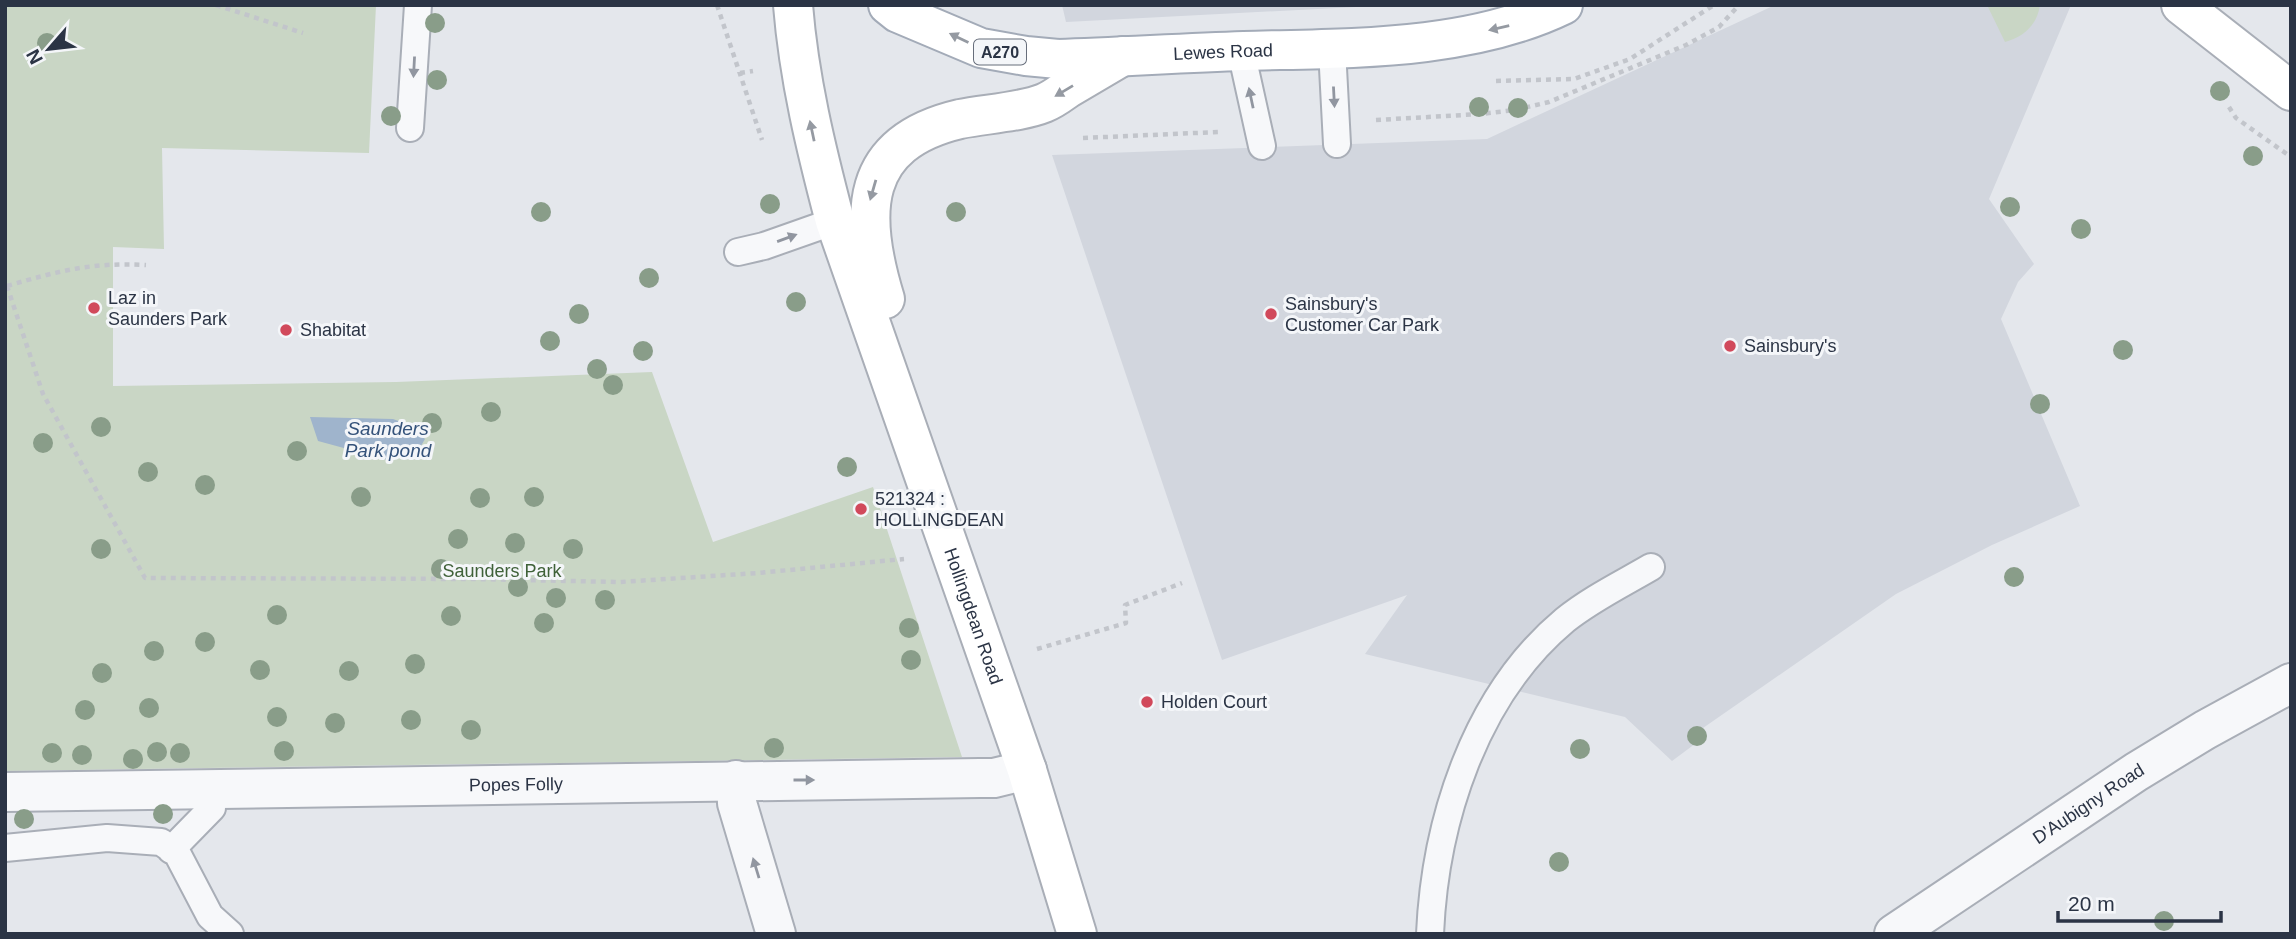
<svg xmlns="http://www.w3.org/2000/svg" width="2296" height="939" font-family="Helvetica,sans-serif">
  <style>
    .built { fill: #d2d6de }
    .green { fill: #c9d6c5 }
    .water { fill: #9fb4cc }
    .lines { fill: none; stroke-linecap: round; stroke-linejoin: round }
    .lane-casing { stroke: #a9aeb7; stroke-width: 30 }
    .street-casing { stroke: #a9aeb7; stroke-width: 42 }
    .secondary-casing { stroke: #a9aeb7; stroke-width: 42 }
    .primary-casing { stroke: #a3abb8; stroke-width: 42 }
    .path { stroke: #c2c5cb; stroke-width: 4.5; stroke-dasharray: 5 5; stroke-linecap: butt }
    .lane { stroke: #f7f8fa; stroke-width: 26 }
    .street { stroke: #f7f8fa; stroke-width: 38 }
    .secondary { stroke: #fff; stroke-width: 38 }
    .primary { stroke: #fff; stroke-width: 38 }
    .tree { fill: #899d89 }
    .oneway { fill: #959aa2 }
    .oneway2 { fill: #9196a0 }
    .poi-dot { fill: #d1495b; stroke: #f4f6f9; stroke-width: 2.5 }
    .labels { text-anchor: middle; stroke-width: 6; stroke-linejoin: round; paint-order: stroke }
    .shield { fill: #f4f6f9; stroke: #676e7b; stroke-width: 2 }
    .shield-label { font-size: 16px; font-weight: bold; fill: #2b3445 }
    .street-label { font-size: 18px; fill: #2b3445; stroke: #f4f6f9 }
    .poi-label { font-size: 18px; fill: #2b3445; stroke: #f4f6f9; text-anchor: start }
    .park-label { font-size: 18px; fill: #3f6138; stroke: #f4f6f9 }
    .water-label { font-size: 19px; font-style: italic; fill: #34527a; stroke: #f4f6f9 }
  </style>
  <rect width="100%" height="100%" fill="#e4e7ec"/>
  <path class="built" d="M1062 5H1394L1066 22Z
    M1775 5H2071L1989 199 2034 264 2018 282 2001 319 2080 506 1992 545 1896 594 1703 728 1707 735 1672 761 1625 717 1365 654 1407 595 1222 660 1052 155 1487 139Z"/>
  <path class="green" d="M5 5H376L369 153 162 148 164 249 113 247V386L396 382 652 372 713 542 873 487 962 757 5 771Z
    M1987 5H2040C2037 25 2024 37 2005 42Z"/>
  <path class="water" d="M310 417 393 419 409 425 425 439 418 451 388 460 318 441Z"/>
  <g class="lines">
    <g class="lane-casing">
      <path id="lane" d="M1332 49 1337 144
        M1241 51 1262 146
        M410 128 418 5
        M738 252 764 246 835 221
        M5 848 107 838 161 842 177 853 210 916 230 934
        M171 850 212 808 211 789
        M1430 934C1435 821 1475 695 1565 620 1591 599 1622 584 1651 567"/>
    </g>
    <g class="street-casing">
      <g id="street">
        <path d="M736 780 737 803 776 934"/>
        <path id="s1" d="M5 792 980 778H994L1027 770"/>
        <path id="s2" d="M1894 934 2136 772 2205 730 2291 683"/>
      </g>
    </g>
    <g class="secondary-casing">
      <g id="secondary">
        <path id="s3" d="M793 5C799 79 816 149 835 221L1027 770 1077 934"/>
        <path d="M2181 5 2291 91"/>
        <path d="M885 299C859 214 858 143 960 119 985 114 1022 112 1044 103 1052 100 1060 94 1067 89 1086 78 1104 67 1123 56"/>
      </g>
    </g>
    <g class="primary-casing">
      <g id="primary">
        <path id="s4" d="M888 5 898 13 981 48 1026 56 1058 59C1120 57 1182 53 1244 51 1348 48 1468 51 1563 5"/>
      </g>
    </g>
    <path class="path" d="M216 5 303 33
      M717 5 762 140
      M740 73 753 71
      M1496 81 1574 79 1630 59 1714 5
      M2229 107 2236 118 2291 157
      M1376 120 1481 114 1515 110 1549 102 1686 45 1719 27 1739 5
      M1083 138 1218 132
      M7 286 43 394 145 578 473 579 620 582 758 573 904 559
      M7 286C58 271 92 262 146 265
      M1037 649 1126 623 1125 605 1182 583"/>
    <use href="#lane" class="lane"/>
    <use href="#street" class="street"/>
    <use href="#secondary" class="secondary"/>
    <use href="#primary" class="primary"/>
  </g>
  <g class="tree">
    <circle cx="435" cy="23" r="10"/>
    <circle cx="47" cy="43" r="10"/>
    <circle cx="437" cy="80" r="10"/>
    <circle cx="2220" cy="91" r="10"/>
    <circle cx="1479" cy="107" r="10"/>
    <circle cx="1518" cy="108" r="10"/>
    <circle cx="391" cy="116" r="10"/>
    <circle cx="2253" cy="156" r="10"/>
    <circle cx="770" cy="204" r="10"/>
    <circle cx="2010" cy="207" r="10"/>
    <circle cx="541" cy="212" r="10"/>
    <circle cx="956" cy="212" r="10"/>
    <circle cx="2081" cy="229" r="10"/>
    <circle cx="649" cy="278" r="10"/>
    <circle cx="796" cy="302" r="10"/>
    <circle cx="579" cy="314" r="10"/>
    <circle cx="550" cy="341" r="10"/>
    <circle cx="2123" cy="350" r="10"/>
    <circle cx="643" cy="351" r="10"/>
    <circle cx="597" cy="369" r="10"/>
    <circle cx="613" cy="385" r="10"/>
    <circle cx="2040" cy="404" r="10"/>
    <circle cx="491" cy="412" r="10"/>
    <circle cx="432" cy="423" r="10"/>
    <circle cx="101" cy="427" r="10"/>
    <circle cx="43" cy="443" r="10"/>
    <circle cx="297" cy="451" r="10"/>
    <circle cx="847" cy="467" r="10"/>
    <circle cx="148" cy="472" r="10"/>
    <circle cx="205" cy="485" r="10"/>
    <circle cx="361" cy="497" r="10"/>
    <circle cx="534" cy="497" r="10"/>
    <circle cx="480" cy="498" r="10"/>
    <circle cx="458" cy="539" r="10"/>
    <circle cx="515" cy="543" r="10"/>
    <circle cx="101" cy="549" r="10"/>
    <circle cx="573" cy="549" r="10"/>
    <circle cx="441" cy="569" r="10"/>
    <circle cx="2014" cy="577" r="10"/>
    <circle cx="518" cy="587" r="10"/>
    <circle cx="556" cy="598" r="10"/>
    <circle cx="605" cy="600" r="10"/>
    <circle cx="277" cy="615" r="10"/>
    <circle cx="451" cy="616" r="10"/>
    <circle cx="544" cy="623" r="10"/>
    <circle cx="909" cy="628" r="10"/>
    <circle cx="205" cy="642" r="10"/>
    <circle cx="154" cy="651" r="10"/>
    <circle cx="911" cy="660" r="10"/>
    <circle cx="415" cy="664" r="10"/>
    <circle cx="260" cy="670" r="10"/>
    <circle cx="349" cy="671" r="10"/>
    <circle cx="102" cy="673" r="10"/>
    <circle cx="149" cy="708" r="10"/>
    <circle cx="85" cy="710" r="10"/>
    <circle cx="277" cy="717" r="10"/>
    <circle cx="411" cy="720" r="10"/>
    <circle cx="335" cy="723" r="10"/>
    <circle cx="471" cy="730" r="10"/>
    <circle cx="1697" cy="736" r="10"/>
    <circle cx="774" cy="748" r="10"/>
    <circle cx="1580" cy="749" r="10"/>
    <circle cx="284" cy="751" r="10"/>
    <circle cx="157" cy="752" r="10"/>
    <circle cx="52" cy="753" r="10"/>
    <circle cx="180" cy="753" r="10"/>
    <circle cx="82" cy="755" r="10"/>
    <circle cx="133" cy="759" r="10"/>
    <circle cx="163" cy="814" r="10"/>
    <circle cx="24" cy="819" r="10"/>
    <circle cx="1559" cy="862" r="10"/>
    <circle cx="2164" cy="921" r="10"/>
  </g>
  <defs><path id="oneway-solid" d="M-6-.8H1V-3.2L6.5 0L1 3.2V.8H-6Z" transform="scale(1.75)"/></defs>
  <g class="oneway">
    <use href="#oneway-solid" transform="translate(1499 28) rotate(167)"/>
    <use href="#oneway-solid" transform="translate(959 38) rotate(-154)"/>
    <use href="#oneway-solid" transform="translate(1064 91) rotate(149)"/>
    <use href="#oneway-solid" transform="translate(812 131) rotate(-102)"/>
    <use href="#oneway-solid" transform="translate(873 190) rotate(106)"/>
  </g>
  <g class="oneway2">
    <use href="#oneway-solid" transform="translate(414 67) rotate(93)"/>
    <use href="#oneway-solid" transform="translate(1334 97) rotate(87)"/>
    <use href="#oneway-solid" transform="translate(1251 98) rotate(-102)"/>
    <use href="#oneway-solid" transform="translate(787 238) rotate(-20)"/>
    <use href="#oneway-solid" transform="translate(804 780)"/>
    <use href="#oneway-solid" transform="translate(756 868) rotate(-107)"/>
  </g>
  <g class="poi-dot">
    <circle cx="94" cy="308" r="7"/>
    <circle cx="1271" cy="314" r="7"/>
    <circle cx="286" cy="330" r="7"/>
    <circle cx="1730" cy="346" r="7"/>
    <circle cx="861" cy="509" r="7"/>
    <circle cx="1147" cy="702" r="7"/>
  </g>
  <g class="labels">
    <rect class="shield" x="974" y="39.5" width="52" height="25" rx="5"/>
    <g class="shield-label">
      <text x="1000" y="58">A270</text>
    </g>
    <g class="street-label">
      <text dy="6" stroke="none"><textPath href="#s4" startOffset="346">Lewes Road</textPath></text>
      <text dy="6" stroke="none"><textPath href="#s3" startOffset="639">Hollingdean Road</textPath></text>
      <text dy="6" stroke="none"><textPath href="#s1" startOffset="511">Popes Folly</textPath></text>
      <text dy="6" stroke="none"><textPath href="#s2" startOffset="234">D'Aubigny Road</textPath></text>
    </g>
    <g class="poi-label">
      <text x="108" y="304">Laz in<tspan x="108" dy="21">Saunders Park</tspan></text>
      <text x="1285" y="310">Sainsbury's<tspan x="1285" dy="21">Customer Car Park</tspan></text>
      <text x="300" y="336">Shabitat</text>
      <text x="1744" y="352">Sainsbury's</text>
      <text x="875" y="505">521324 :<tspan x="875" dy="21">HOLLINGDEAN</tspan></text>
      <text x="1161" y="708">Holden Court</text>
    </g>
    <g class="park-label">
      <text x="502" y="577">Saunders Park</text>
    </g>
    <g class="water-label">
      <text x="388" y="435">Saunders<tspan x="388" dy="22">Park pond</tspan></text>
    </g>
  </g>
  <rect width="2296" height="939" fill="none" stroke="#2b3445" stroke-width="14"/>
  <g transform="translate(49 49) rotate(242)" stroke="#f4f6f9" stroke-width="5" paint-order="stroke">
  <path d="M0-5L12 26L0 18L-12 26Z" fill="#2b3445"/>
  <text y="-10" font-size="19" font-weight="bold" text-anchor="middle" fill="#2b3445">N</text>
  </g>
  <path d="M2058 911v10h163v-10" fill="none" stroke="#2b3445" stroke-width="3.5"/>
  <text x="2068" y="911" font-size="21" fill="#2b3445" stroke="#f4f6f9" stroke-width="5" paint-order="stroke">20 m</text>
</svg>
